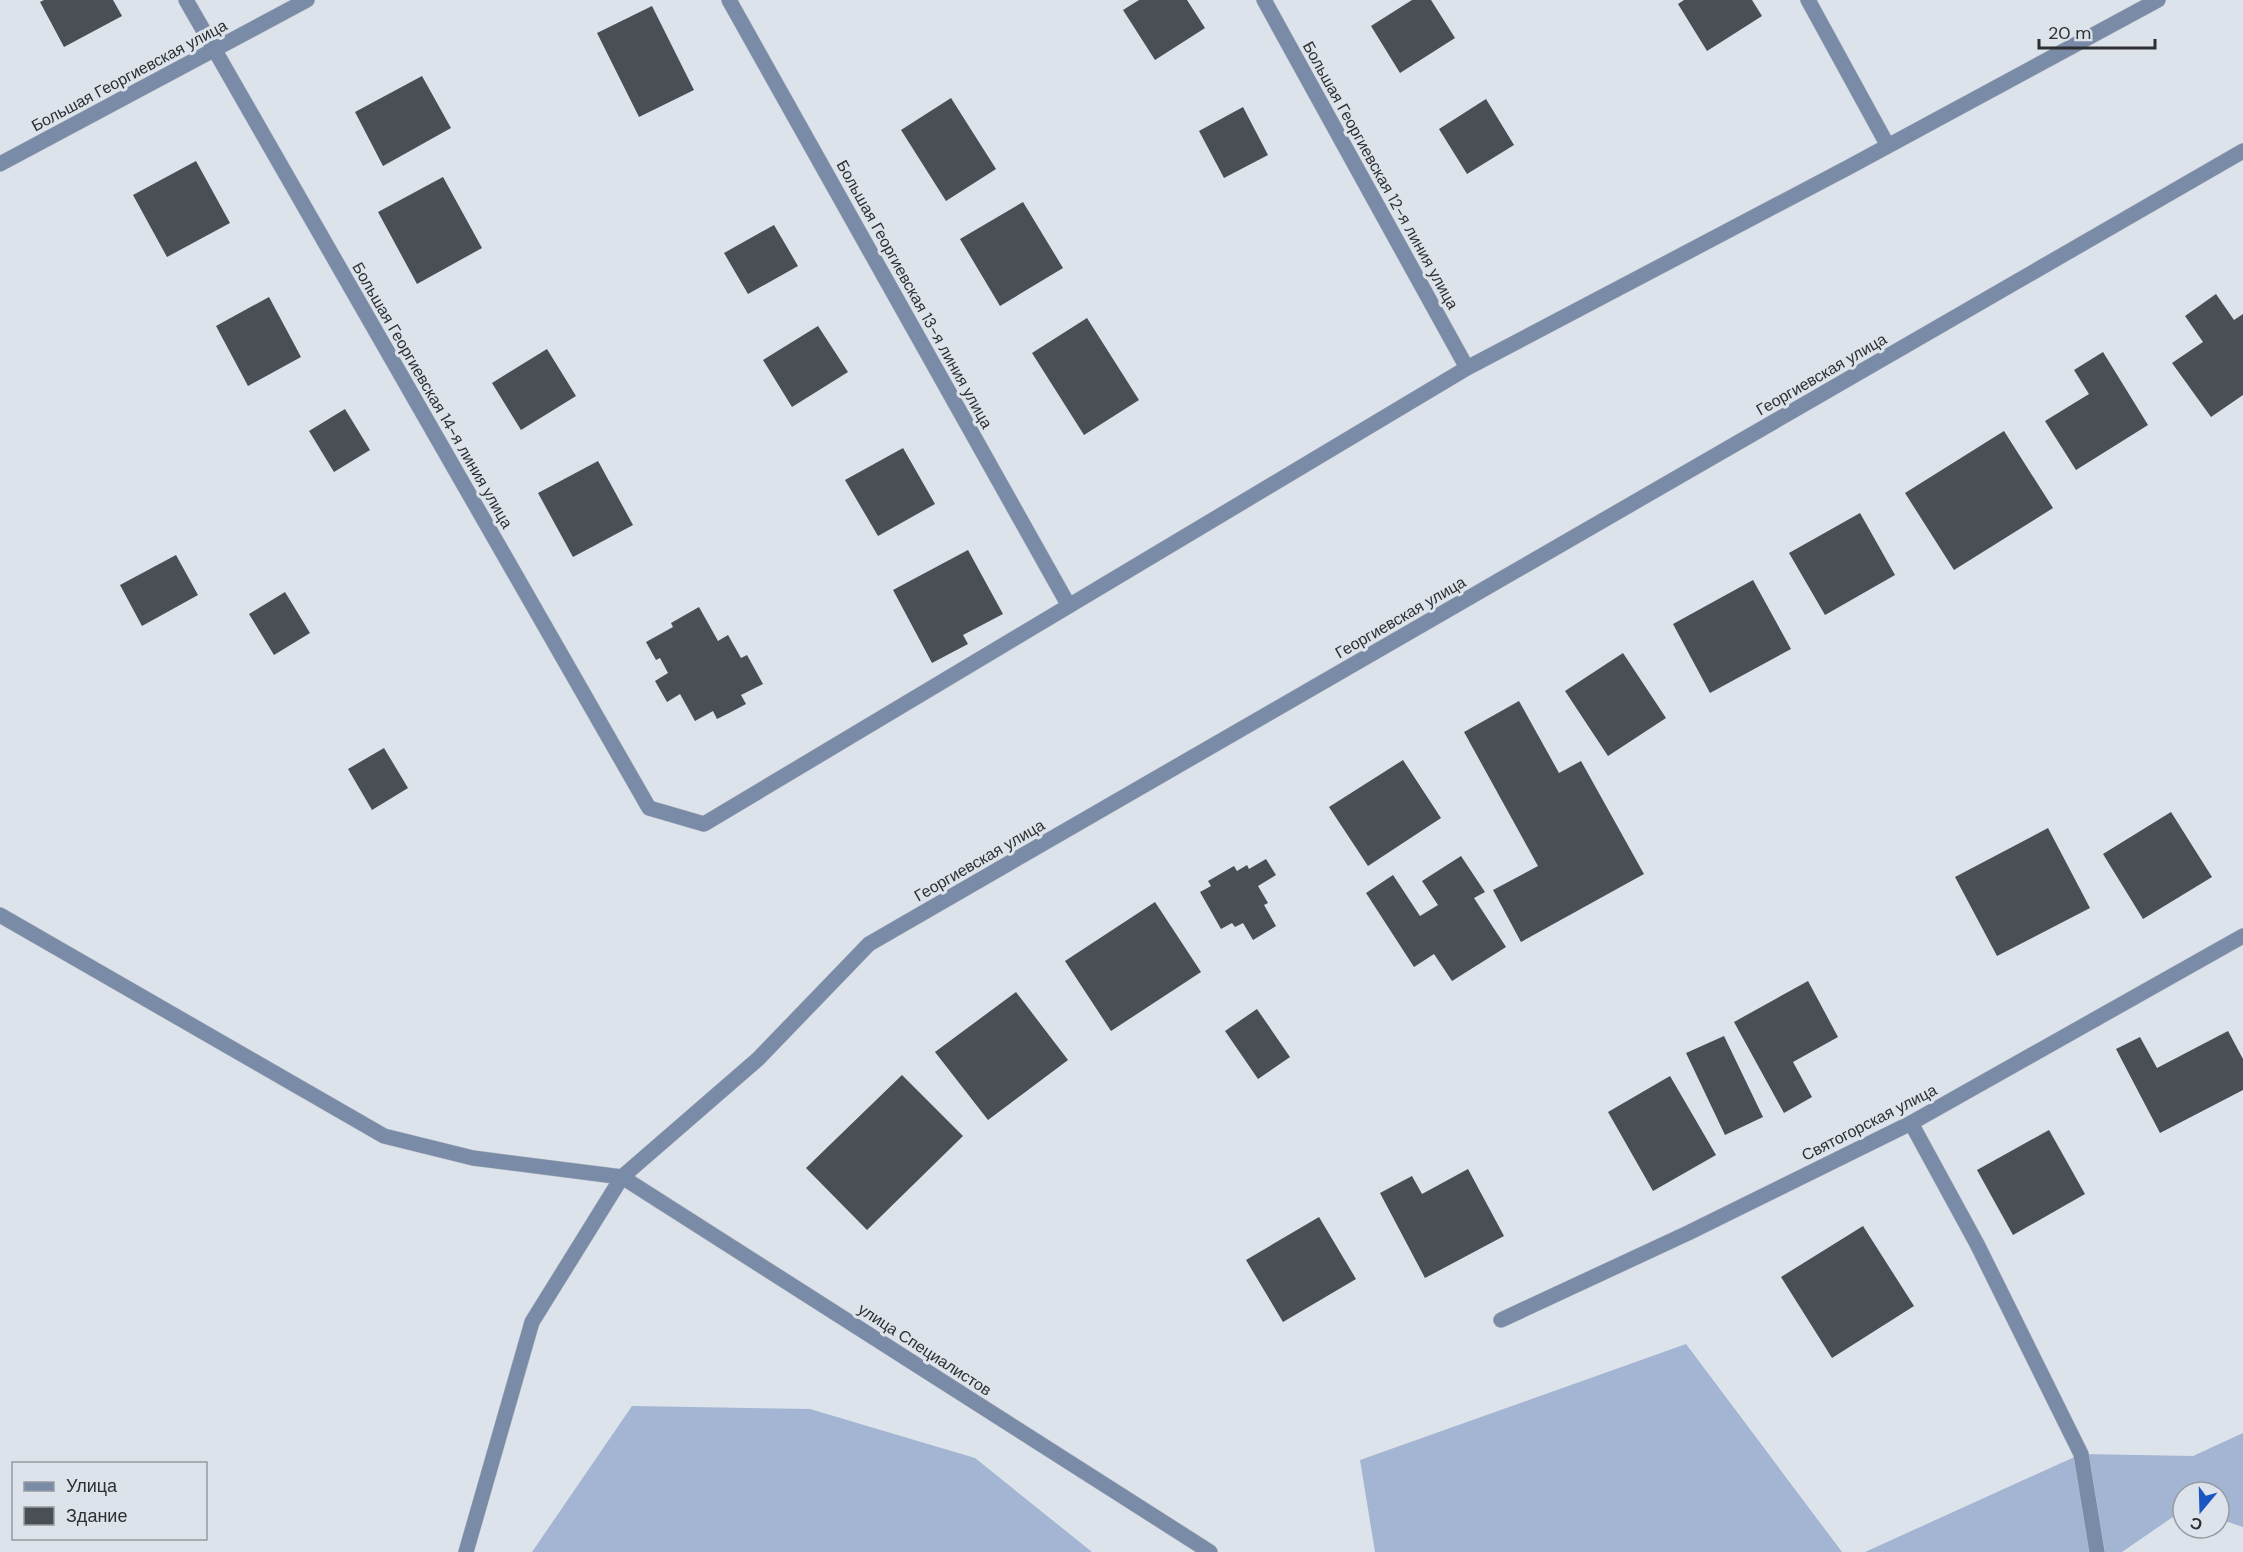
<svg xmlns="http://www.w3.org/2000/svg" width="2243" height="1552" font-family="'DM Sans',sans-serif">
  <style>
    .forest { fill: #a3b5d2 }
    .building { fill: #4a4e55 }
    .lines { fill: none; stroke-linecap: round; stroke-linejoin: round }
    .minor-casing { stroke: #babfc6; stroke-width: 16 }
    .minor { stroke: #7a8ba8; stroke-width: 15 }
    .labels { text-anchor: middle; stroke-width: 6; stroke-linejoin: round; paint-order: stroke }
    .street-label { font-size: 16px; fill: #2d2f32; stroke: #dde3eb }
  </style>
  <rect width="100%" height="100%" fill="#dde3eb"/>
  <path class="forest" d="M1686 1344 1842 1552H1375L1360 1460Z
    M632 1406 810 1409 975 1458 1092 1552H532Z
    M2243 1433V1527L2219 1519V1492H2183V1510L2122 1552H1865L2081 1454 2193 1456Z"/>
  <path class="building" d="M44 0H113L122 16 64 47 40 2Z
    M1139 0H1187L1205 28 1155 60 1123 10Z
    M1412 0H1431L1455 38 1400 73 1371 26Z
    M1684 0H1752L1762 16 1707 51 1678 4Z
    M652 6 694 90 639 117 597 33Z
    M422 76 451 128 383 166 355 112Z
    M951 98 996 169 946 201 901 130Z
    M1486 99 1514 145 1467 174 1439 129Z
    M1243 107 1268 155 1224 178 1199 131Z
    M196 161 230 223 167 257 133 195Z
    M443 177 482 248 417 284 378 212Z
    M1023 202 1063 268 1000 306 960 239Z
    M774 225 798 266 748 294 724 253Z
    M2216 294 2234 320 2243 314V395L2211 417 2172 363 2203 342 2185 316Z
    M269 297 301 357 248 386 216 326Z
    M1087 318 1139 400 1084 435 1032 353Z
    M818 326 848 372 792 407 763 360Z
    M547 349 576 396 521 430 492 383Z
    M2103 352 2148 425 2076 470 2045 421 2089 394 2074 370Z
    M345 409 370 450 334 472 309 431Z
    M2004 431 2053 508 1954 570 1905 493Z
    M903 448 935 504 878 536 845 480Z
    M598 461 633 525 573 557 538 493Z
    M1860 513 1895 575 1825 615 1789 553Z
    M968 550 1003 614 963 635 968 644 932 663 893 590Z
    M176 555 198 595 142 626 120 585Z
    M1753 580 1791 649 1710 693 1673 624Z
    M285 592 310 633 274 655 249 614Z
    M699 607 718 641 728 635 741 658 747 655 763 684 741 695 746 704 731 712 717 719 713 711 695 721 680 694 667 702 655 681 668 673 660 658 656 660 646 642 673 627 671 623Z
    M1623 653 1666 718 1608 756 1565 691Z
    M1519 701 1559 773 1581 761 1644 874 1521 942 1493 890 1538 866 1464 732Z
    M384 748 408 788 372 810 348 769Z
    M1403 760 1441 818 1368 866 1329 807Z
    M2171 812 2212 877 2143 919 2103 854Z
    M2048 828 2090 908 1997 956 1955 877Z
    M1461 856 1485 892 1474 898 1506 947 1452 981 1434 954 1414 967 1366 893 1393 875 1420 916 1438 905 1422 881Z
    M1266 859 1276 875 1258 886 1268 903 1264 905 1276 926 1253 940 1243 923 1235 927 1232 923 1221 929 1200 892 1211 886 1208 881 1234 866 1237 871 1247 865 1249 869Z
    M1155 902 1201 972 1111 1031 1065 961Z
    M1808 981 1838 1037 1793 1062 1812 1097 1784 1113 1734 1022Z
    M1016 992 1068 1060 988 1120 935 1052Z
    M1257 1009 1290 1057 1258 1079 1225 1031Z
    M2228 1031 2243 1059V1090L2160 1133 2116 1049 2140 1037 2157 1068Z
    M1724 1036 1763 1117 1725 1135 1686 1053Z
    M902 1075 963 1136 867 1230 806 1168Z
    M1670 1076 1716 1155 1653 1191 1608 1112Z
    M2049 1130 2085 1194 2013 1235 1977 1170Z
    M1468 1169 1504 1236 1425 1278 1380 1193 1412 1176 1422 1194Z
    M1319 1217 1356 1279 1283 1322 1246 1260Z
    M1863 1226 1914 1306 1832 1358 1781 1277Z"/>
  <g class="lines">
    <g class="minor-casing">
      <path id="minor" d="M186 0 649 808 704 824 1467 368 1849 167 2158 0
        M729 0 1069 606
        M1264 0 1467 368
        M1808 0 1888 146
        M0 164 307 0
        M0 915 384 1136 473 1158 622 1177 1210 1552
        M1911 1123 1977 1244 2081 1454 2097 1552
        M1501 1320 1688 1233 1911 1123 2243 936
        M466 1552 532 1322 622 1177 758 1059 869 944 2243 151"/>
    </g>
    <use href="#minor" class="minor"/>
  </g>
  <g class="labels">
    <g class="street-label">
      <text transform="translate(129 75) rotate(-28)" y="6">Большая Георгиевская улица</text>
      <text transform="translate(1381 175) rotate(61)" y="6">Большая Георгиевская 12-я линия улица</text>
      <text transform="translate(915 294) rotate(61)" y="6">Большая Георгиевская 13-я линия улица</text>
      <text transform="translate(1821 374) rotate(-30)" y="6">Георгиевская улица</text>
      <text transform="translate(433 395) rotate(60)" y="6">Большая Георгиевская 14-я линия улица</text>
      <text transform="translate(1400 617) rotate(-30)" y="6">Георгиевская улица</text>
      <text transform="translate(979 860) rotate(-30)" y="6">Георгиевская улица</text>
      <text transform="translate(1869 1122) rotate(-27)" y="6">Святогорская улица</text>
      <text transform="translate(925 1349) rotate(33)" y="6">улица Специалистов</text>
    </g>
  </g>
  <rect x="12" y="1462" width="195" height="78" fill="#dde3eb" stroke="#979ba1" stroke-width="1.5"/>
  <rect x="24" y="1482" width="30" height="9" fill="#7a8ba8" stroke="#979ba1" stroke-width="1.5"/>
  <text x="66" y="1492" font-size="18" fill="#2d2f32">Улица</text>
  <rect x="24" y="1507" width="30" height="18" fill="#4a4e55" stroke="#979ba1" stroke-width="1.5"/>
  <text x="66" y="1522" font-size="18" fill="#2d2f32">Здание</text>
  <g transform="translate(2201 1510) rotate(199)"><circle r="28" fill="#dde3eb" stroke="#979ba1" stroke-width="1.5"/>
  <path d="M0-4.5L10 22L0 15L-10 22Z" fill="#1a56c2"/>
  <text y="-9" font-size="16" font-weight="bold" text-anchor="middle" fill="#2d2f32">С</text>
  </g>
  <path d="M2039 39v9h116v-9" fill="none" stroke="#2d2f32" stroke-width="3"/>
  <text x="2048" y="39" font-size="18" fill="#2d2f32" stroke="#dde3eb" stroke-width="4.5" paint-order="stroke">20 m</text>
</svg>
